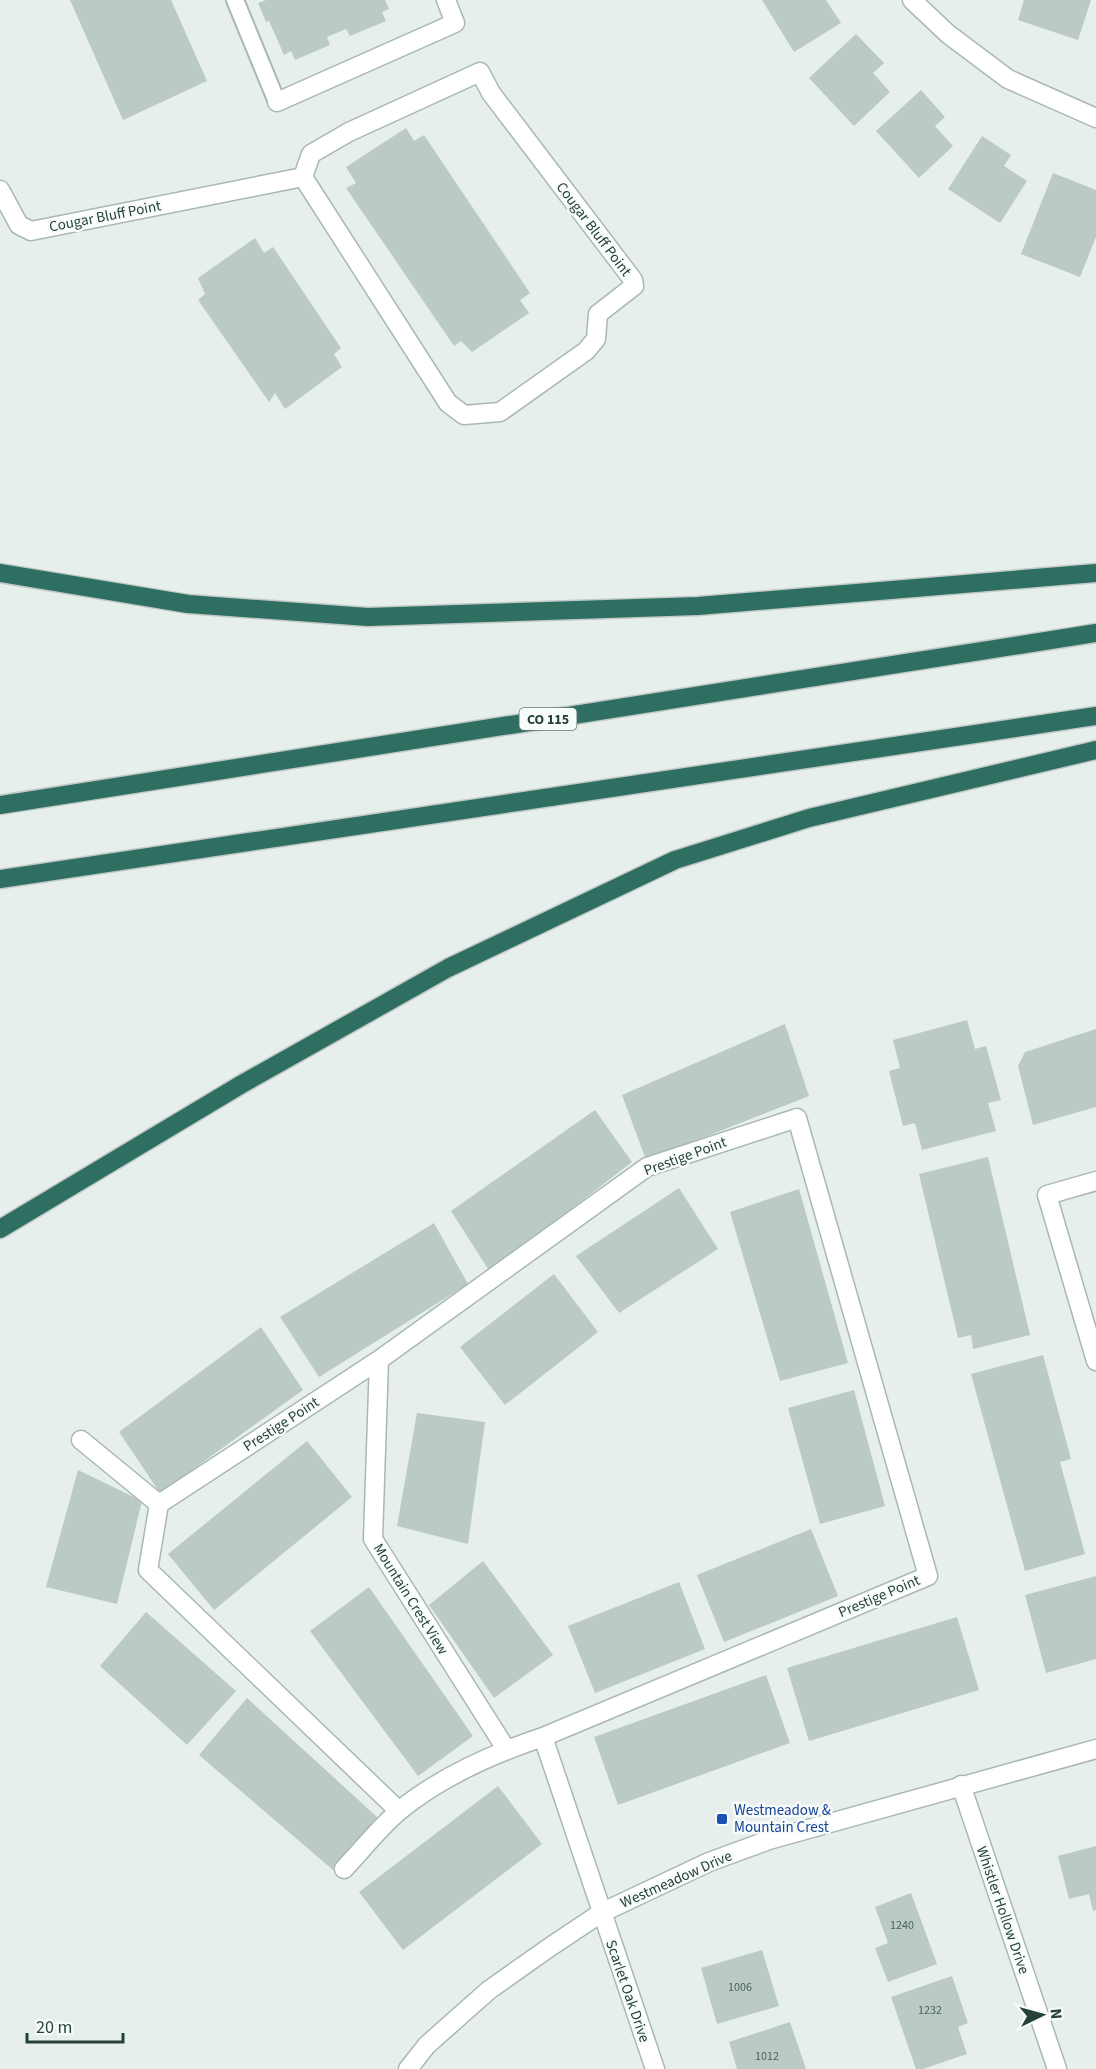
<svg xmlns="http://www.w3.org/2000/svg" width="1096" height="2069" font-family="'Source Sans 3',sans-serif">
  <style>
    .building { fill: #bbcac4 }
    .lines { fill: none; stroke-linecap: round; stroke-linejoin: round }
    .service-casing { stroke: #a8b8b2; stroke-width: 20 }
    .minor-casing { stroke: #a8b8b2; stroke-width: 21 }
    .tertiary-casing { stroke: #a8b8b2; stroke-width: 21 }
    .motorway-casing { stroke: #c2cac8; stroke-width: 21 }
    .service { stroke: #fff; stroke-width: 16 }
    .minor { stroke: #fff; stroke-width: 18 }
    .tertiary { stroke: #fff; stroke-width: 18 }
    .motorway { stroke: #2f6f62; stroke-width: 18 }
    .transit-dot { fill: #1a4fb4; stroke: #f7fbf9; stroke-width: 2 }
    .labels { text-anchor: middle; stroke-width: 5; stroke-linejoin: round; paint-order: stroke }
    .number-label { font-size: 12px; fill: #4a645c }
    .shield { fill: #f7fbf9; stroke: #637a73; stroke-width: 1.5 }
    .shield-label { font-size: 14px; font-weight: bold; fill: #24423a }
    .street-label { font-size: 15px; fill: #24423a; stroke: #f7fbf9 }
    .transit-label { font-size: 15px; fill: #164399; stroke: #f7fbf9; text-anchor: start }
  </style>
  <rect width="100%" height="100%" fill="#e6efeb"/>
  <path class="building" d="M70 0H171L207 81 123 120Z
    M266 0H385L389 9 382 12 386 21 350 36 346 29 327 37 330 45 295 60 291 51 284 55 269 21 266 22 258 3Z
    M762 0H826L841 23 794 52Z
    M1024 0H1091L1078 40 1018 20Z
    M856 34 884 63 873 73 890 92 854 126 809 78Z
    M921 90 945 117 935 126 953 146 919 178 876 131Z
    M406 128 414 141 424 135 530 293 520 300 529 313 472 352 461 341 454 346 346 188 356 183 346 167Z
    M982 136 1011 155 1004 166 1027 181 1000 223 948 189Z
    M1053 173 1096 190V237L1080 277 1021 254Z
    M255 238 264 253 273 247 341 348 334 354 342 367 285 409 275 393 269 402 198 300 205 294 198 278Z
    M967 1020 975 1049 986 1046 1001 1100 988 1103 996 1131 922 1150 915 1123 903 1126 889 1071 900 1068 893 1040Z
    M785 1024 809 1096 646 1160 622 1095Z
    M1096 1029V1107L1033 1125 1018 1066 1025 1052Z
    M595 1110 632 1162 490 1272 451 1211Z
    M988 1157 1030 1335 973 1349 971 1335 958 1338 919 1174Z
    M679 1188 718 1249 619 1313 576 1256Z
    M799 1189 848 1363 780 1381 730 1212Z
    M434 1223 468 1284 319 1377 280 1317Z
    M554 1274 598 1332 505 1405 460 1347Z
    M261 1327 303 1390 160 1493 119 1432Z
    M1043 1355 1071 1459 1060 1462 1085 1554 1025 1571 971 1374Z
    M854 1390 885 1506 820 1524 788 1408Z
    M417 1413 485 1422 468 1544 397 1526Z
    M307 1441 352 1497 214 1610 168 1554Z
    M78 1470 142 1501 117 1604 46 1587Z
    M811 1529 838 1596 724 1642 697 1575Z
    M483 1561 553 1655 494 1698 429 1605Z
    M1096 1576V1659L1046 1673 1025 1595Z
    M679 1582 705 1649 595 1693 568 1626Z
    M369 1587 473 1736 418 1776 310 1631Z
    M146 1612 236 1691 187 1745 100 1666Z
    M957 1617 979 1690 809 1741 787 1668Z
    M766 1675 790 1743 618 1805 594 1737Z
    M247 1698 377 1817 333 1870 199 1755Z
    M498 1786 542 1844 403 1950 359 1892Z
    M1096 1846V1910L1093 1911 1089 1894 1069 1899 1058 1856Z
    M911 1893 937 1964 888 1982 875 1948 888 1943 875 1907Z
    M762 1950 779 2006 717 2024 701 1968Z
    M952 1976 968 2023 958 2027 967 2054 923 2069H916L891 1997Z
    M790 2022 806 2069H737L729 2042Z"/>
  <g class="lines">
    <g class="service-casing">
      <path id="service" d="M235 0 277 102"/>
    </g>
    <g class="minor-casing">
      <path id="minor" d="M912 0 948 34 1008 79 1096 118
        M480 72 491 93 633 280 634 286 598 314 596 339 586 351 500 412 464 415 448 403 303 177 311 154 349 132Z
        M277 102 455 23 446 0
        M0 190 19 225 31 231 303 177
        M1096 1181 1047 1195 1096 1361
        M379 1360 373 1539 506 1749
        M81 1440 159 1504
        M543 1737 655 2069
        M961 1785 1057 2069
        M344 1869C362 1850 379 1828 399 1811 440 1777 492 1754 543 1737L928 1576 797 1118 647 1167 379 1360 159 1504 148 1570 399 1811"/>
    </g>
    <g class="tertiary-casing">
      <path id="tertiary" d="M408 2069 427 2045 489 1990 550 1947 601 1913 709 1862 769 1840 1096 1749"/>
    </g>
    <g class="motorway-casing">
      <path id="motorway" d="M0 573 188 604 368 617 698 606 1096 573
        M0 805 1096 633
        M0 879 1096 716
        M0 1229 242 1084 448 968 675 860 809 818 1096 750"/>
    </g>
    <use href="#service" class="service"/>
    <use href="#minor" class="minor"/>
    <use href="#tertiary" class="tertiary"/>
    <use href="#motorway" class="motorway"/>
  </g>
  <rect class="transit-dot" x="716" y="1813" width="12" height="12" rx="3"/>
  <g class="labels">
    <g class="number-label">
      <text x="902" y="1929">1240</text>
      <text x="740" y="1991">1006</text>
      <text x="930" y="2014">1232</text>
      <text x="767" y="2060">1012</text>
    </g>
    <rect class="shield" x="519.5" y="708" width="57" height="22" rx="4.5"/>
    <g class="shield-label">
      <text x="548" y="724">CO 115</text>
    </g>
    <g class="street-label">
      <text transform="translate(105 216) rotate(-11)" y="5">Cougar Bluff Point</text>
      <text transform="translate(594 229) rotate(53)" y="5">Cougar Bluff Point</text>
      <text transform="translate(685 1156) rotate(-20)" y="5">Prestige Point</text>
      <text transform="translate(281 1424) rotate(-33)" y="5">Prestige Point</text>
      <text transform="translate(879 1596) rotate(-23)" y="5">Prestige Point</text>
      <text transform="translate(411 1599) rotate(58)" y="5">Mountain Crest View</text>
      <text transform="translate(676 1879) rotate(-24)" y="5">Westmeadow Drive</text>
      <text transform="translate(1003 1910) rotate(71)" y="5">Whistler Hollow Drive</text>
      <text transform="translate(628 1991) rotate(71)" y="5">Scarlet Oak Drive</text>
    </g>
    <g class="transit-label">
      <text x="734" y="1815">Westmeadow &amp;<tspan x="734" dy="17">Mountain Crest</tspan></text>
    </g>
  </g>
  <g transform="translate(1042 2015) rotate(85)" stroke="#f7fbf9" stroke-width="4.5" paint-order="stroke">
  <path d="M0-4.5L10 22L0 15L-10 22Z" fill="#24423a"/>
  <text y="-9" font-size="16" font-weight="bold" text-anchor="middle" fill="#24423a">N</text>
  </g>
  <path d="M27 2033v9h96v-9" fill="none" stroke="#24423a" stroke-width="3"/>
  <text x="36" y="2033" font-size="18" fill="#24423a" stroke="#f7fbf9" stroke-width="4.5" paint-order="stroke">20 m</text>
</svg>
